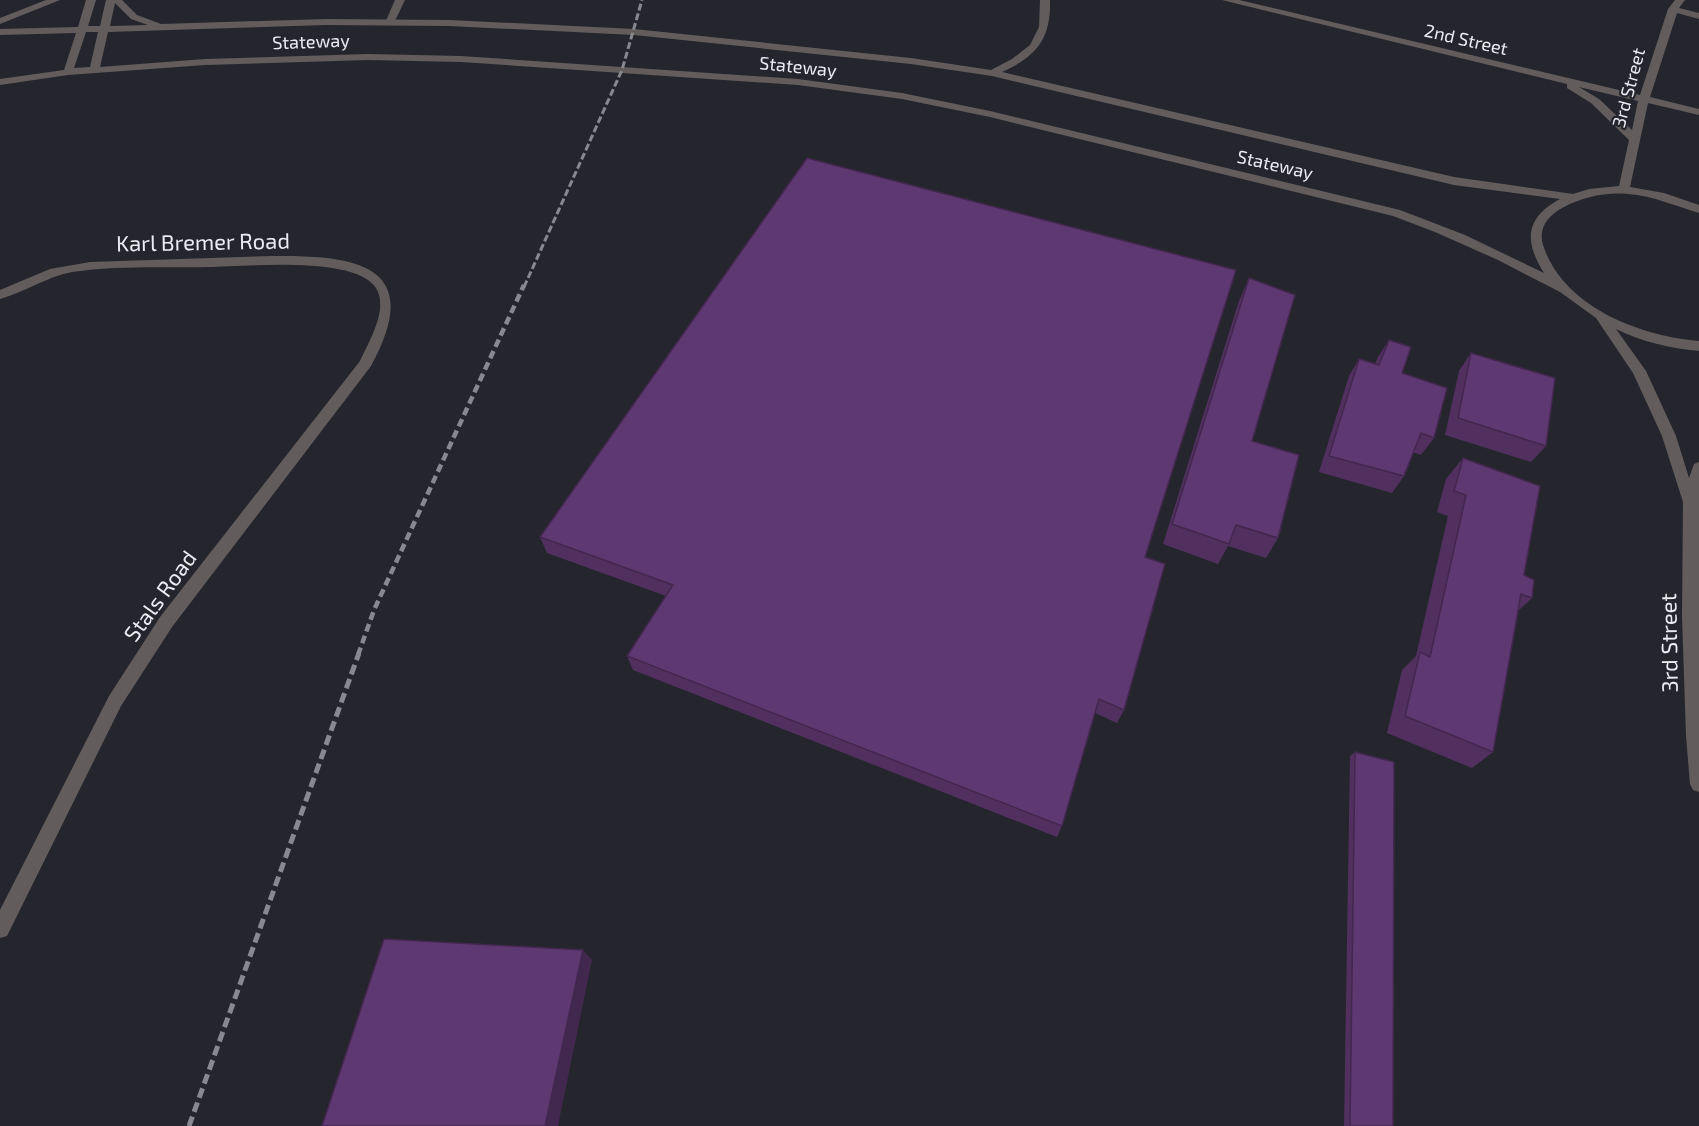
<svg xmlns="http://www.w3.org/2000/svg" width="1699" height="1126" font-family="'Exo 2',sans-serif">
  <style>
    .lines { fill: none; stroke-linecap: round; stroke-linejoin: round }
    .service { fill: #625d5c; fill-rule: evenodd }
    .minor { fill: #625d5c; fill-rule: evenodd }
    .rail-far2 { stroke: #88888f; stroke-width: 3; stroke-dasharray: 7 3; stroke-linecap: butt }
    .rail-far1 { stroke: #88888f; stroke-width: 4.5; stroke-dasharray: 8 4.5; stroke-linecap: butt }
    .rail { stroke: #88888f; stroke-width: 5; stroke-dasharray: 10 5; stroke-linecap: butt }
    .wall { fill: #513060 }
    .shaded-wall { fill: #42274e }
    .building { fill: #5e3870; stroke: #42274e; stroke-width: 1.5 }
    .labels { text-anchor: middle; stroke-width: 4.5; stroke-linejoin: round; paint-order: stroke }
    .far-street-label { font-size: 18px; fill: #ebebf1; stroke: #25262d }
    .street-label { font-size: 22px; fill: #ebebf1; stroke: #25262d }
  </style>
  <rect width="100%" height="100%" fill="#25262d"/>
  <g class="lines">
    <path class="service" d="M395 0H405L393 25H387L385 23Z"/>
    <path class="minor" d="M46 0H60L0 24V18Z
      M86 0H96L88 26H100L106 0H122L137 15 161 24 326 19 449 20 634 29 911 58 991 70 1012 59 1030 45 1039 27 1040 0H1050C1051 39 1037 56 1002 72L1454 177 1573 194 1589 189 1619 186 1629 140 1591 103 1567 88V84L1222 0H1239L1640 95 1668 9 1675 0H1685L1679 8 1699 13V19L1677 13 1650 97 1699 109V115L1648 103 1630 187 1664 193 1699 205V213C1675 206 1654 196 1628 194 1605 192 1583 197 1562 208 1548 216 1538 228 1543 245 1563 307 1640 336 1699 341V351C1670 348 1642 342 1616 329L1646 371 1676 436 1689 478 1694 464 1699 462V792L1693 790 1690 784 1686 736 1682 616 1683 502 1662 436 1633 373 1596 318 1560 292 1498 260 1435 232 1393 216 990 117 902 99 798 85 461 62 368 60 205 65 68 75 0 85V79L64 70 76 33 0 35V29L78 27ZM115 3 131 19 148 25 110 26ZM326 25 449 26 634 35 911 64 992 76 1454 185 1560 199C1525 218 1524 241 1544 273L1465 235 1400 210 990 111 902 93 798 79 461 56 368 54 205 59 100 67 108 32ZM86 32H98L90 67 74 68ZM1579 87 1638 101 1632 130 1599 99Z
      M272 256C357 255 426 265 371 366L172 627 121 706 7 936 0 938V910L109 696 160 617 360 361C369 341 389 309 376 288 355 255 243 267 208 267 163 268 117 265 72 272 46 277 25 292 0 299V290L50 269 90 262Z"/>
    <path class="rail-far2" d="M524 287 622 70 642 0"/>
    <path class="rail-far1" d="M358 655 374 610 524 285"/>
    <path class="rail" d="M189 1126 359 653"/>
  </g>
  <path class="wall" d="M1249 278 1252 441 1278 538 1266 558 1228 546 1218 564 1163 544 1239 301Z
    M1389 340 1402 373 1434 438 1421 455 1413 452 1404 476 1392 493 1319 472 1349 376 1359 359 1375 364 1378 357Z
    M1471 353 1546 446 1531 462 1445 435 1459 371Z
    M1463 458 1524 575 1532 598 1518 611 1493 752 1472 768 1387 733 1402 670 1416 656 1448 516 1437 512 1446 479Z
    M540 537 1145 557 1124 710 1117 723 1095 713 1062 826 1057 837 633 670 627 656 666 596 547 553Z
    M1355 752 1393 1126H1344L1350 756Z"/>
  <path class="shaded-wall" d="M583 950 592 960 558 1126H545Z"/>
  <path class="building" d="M807 158 1236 270 1145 557 1165 564 1124 710 1099 699 1062 826 627 656 673 585 540 537Z
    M1249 278 1295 295 1252 441 1299 455 1278 538 1236 525 1229 544 1172 524Z
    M1389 340 1411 347 1402 373 1447 388 1434 438 1421 433 1404 476 1329 456 1359 359 1379 365Z
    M1471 353 1555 378 1546 446 1458 418Z
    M1463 458 1540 486 1524 575 1534 580 1532 598 1521 594 1493 752 1405 716 1420 652 1430 657 1466 495 1454 491Z
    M1355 752 1394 762 1393 1126H1350Z
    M384 939 583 950 545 1126H322Z"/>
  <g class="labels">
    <g class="far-street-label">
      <text transform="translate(1466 40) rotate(13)" y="6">2nd Street</text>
      <text transform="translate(311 42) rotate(-2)" y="6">Stateway</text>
      <text transform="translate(798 67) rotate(6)" y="6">Stateway</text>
      <text transform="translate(1629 88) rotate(-75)" y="6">3rd Street</text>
      <text transform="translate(1275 165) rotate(13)" y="6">Stateway</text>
    </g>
    <g class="street-label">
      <text transform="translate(203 242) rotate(-1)" y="8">Karl Bremer Road</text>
      <text transform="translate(160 596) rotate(-54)" y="8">Stals Road</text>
      <text transform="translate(1669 643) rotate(-91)" y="8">3rd Street</text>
    </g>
  </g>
</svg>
